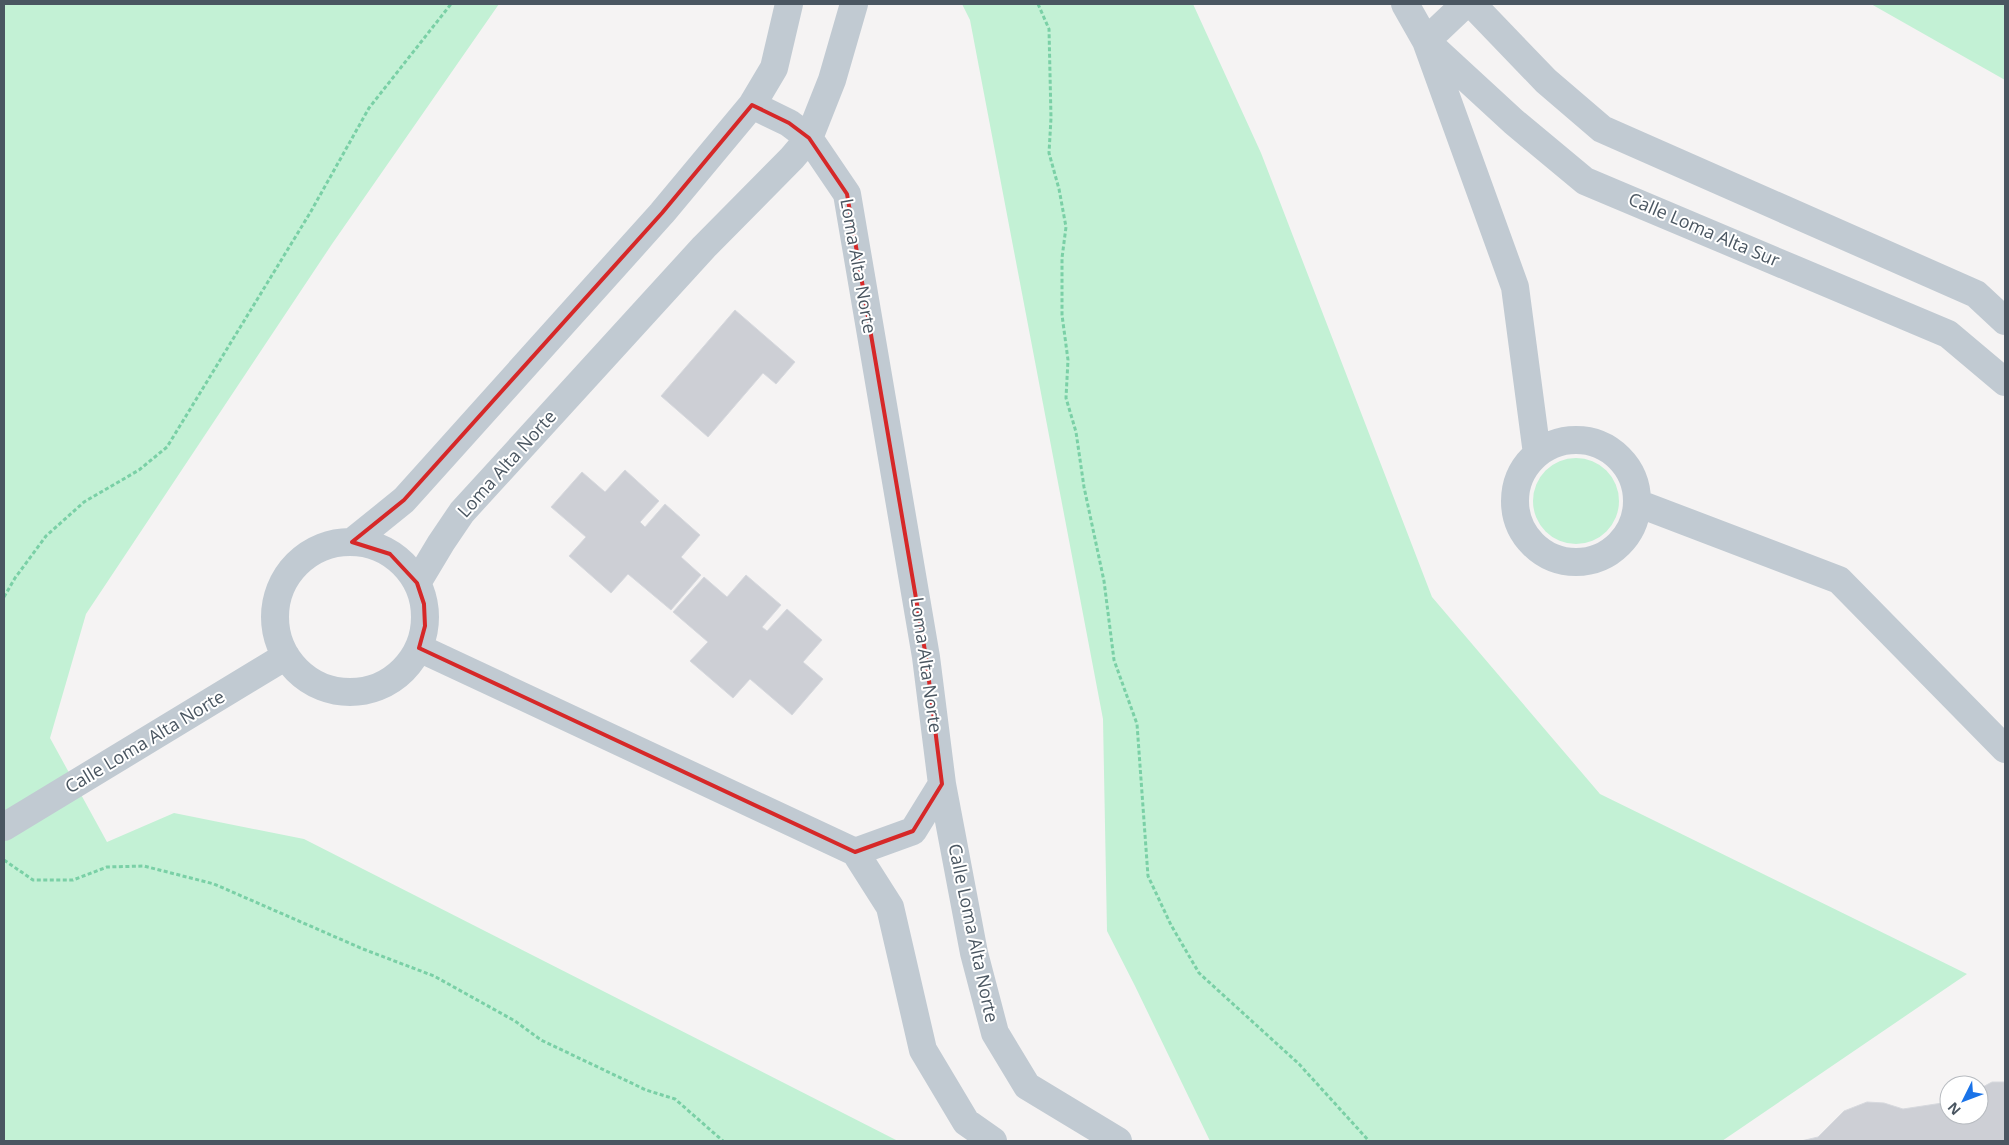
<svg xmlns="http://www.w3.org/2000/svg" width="2009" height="1145" font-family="'Open Sans',sans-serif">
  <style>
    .green { fill: #c3f1d5 }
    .building { fill: #cdcfd5; stroke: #d7d9de }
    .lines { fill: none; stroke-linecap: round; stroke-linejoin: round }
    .path { stroke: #7ad0a6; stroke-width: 3; stroke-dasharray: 4 2.5; stroke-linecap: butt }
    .minor { stroke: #c1cad2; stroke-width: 28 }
    .marked { fill: none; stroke: #d62828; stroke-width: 4; stroke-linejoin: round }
    .labels { text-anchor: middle; stroke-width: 4; stroke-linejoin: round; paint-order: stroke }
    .street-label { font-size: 18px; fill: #4a5661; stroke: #fff }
  </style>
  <rect width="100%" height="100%" fill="#f5f3f3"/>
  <path class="green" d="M4 4H499L332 244 86 614 50 738 107 842 174 813 304 839 898 1141H4Z
    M962 4H1193L1261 153 1432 597 1600 794 1967 974 1722 1141H1210L1135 986 1107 931 1103 719 970 20Z
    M1871 4H2005V80Z
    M1533 501a43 43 0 1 1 86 0a43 43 0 1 1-86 0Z"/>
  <path class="building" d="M735 310 795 362 776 384 763 373 708 437 661 396Z
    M625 470 659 501 640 522 645 527 665 504 700 535 681 557 701 575 671 610 628 574 611 593 569 556 586 537 551 507 582 472 605 492Z
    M746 575 781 605 762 627 767 631 787 609 822 640 803 662 823 679 792 715 750 679 733 698 690 661 708 642 673 612 704 577 727 597Z
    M1992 1082H2005V1141H1801L1818 1137 1844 1111 1867 1102 1884 1103 1903 1109 1949 1102V1115H1979V1089Z"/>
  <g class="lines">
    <path class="path" d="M1038 4 1049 29 1051 118 1049 153 1059 189 1066 227 1062 258V315L1068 360 1066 398 1076 432 1084 487 1104 581 1114 660 1137 724 1148 876 1171 925 1199 973 1299 1064 1369 1141
      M4 597 15 578 46 536 84 502 139 470 167 447 310 213 369 108 451 4
      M4 860 33 880H73L107 867 144 866 214 884 363 949 434 976 515 1021 541 1040 646 1090 675 1099 723 1141"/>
    <path class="minor" d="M1405 4 1426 41 1515 287 1537 454
      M1472 4 1546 81 1602 129 1976 294 2005 321
      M1426 41 1514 122 1585 181 1948 334 2005 382
      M1426 41 1465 4
      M752 105 789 123 809 138 847 194 926 657 942 784 974 953 995 1033 1027 1086 1118 1141
      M1515 501a61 61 0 1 1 122 0a61 61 0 1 1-122 0Z
      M1637 503 1839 580 2005 749
      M352 542 404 500 662 213 752 105 774 68 789 4
      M275 617a75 75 0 1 1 150 0a75 75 0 1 1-150 0Z
      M417 583 441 543 462 512 704 247 792 158 809 138 832 80 854 4
      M419 648 855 852
      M4 827 286 656
      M855 852 890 907 923 1050 966 1122 993 1141
      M855 852 913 831 942 784"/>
  </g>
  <path class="marked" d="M752 105 789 123 809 138 847 194 926 657 942 784 913 831 855 852 419 648 425 626 424 604 417 583 390 554 352 542 404 500 662 213Z"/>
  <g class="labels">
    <g class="street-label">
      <text transform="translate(1704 230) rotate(23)" y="6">Calle Loma Alta Sur</text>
      <text transform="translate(858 266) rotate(80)" y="6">Loma Alta Norte</text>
      <text transform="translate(507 464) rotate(-48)" y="6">Loma Alta Norte</text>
      <text transform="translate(926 665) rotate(82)" y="6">Loma Alta Norte</text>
      <text transform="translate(145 742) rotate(-31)" y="6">Calle Loma Alta Norte</text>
      <text transform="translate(973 933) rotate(78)" y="6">Calle Loma Alta Norte</text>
    </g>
  </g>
  <rect width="2009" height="1145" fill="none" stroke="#4a5661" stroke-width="10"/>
  <g transform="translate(1964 1100) rotate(228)"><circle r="24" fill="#ffffff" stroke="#b7bbc0"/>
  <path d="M0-4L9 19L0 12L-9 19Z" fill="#1a73e8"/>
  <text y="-8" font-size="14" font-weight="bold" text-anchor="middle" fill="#4a5661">N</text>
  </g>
</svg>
